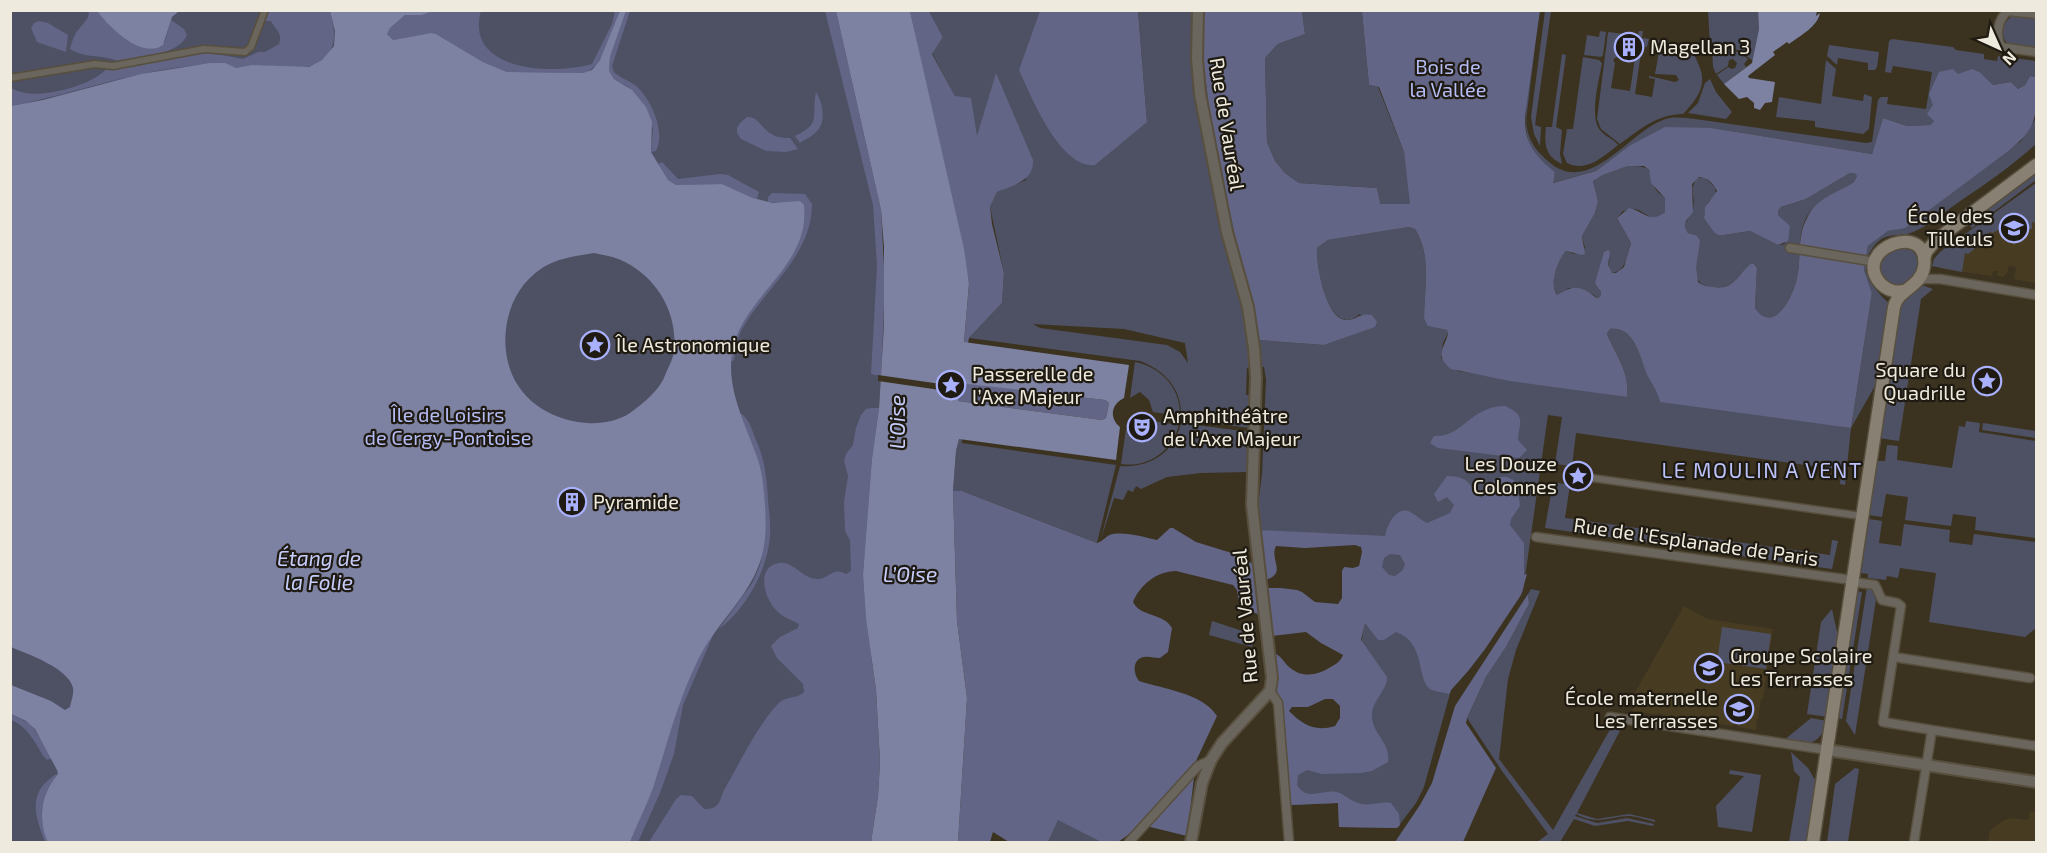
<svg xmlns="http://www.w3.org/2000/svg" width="2047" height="853" font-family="'Exo 2',sans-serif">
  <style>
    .built { fill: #473b22 }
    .green { fill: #4e5164; fill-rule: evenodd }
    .forest { fill: #626585; fill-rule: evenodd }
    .water { fill: #7d81a2; fill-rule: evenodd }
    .pier { fill: #3b3220 }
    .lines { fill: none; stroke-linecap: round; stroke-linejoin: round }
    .pedestrian-casing { stroke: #584f3e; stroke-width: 9 }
    .minor-casing { stroke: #584f3e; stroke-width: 11 }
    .tertiary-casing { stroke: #584f3e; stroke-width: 14 }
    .secondary-casing { stroke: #584f3e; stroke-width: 15 }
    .pedestrian { stroke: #6a665d; stroke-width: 6 }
    .minor { stroke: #6a665d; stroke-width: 8 }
    .tertiary { stroke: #6a665d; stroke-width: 10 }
    .secondary { stroke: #888173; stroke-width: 12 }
    .labels { text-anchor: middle; stroke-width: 4.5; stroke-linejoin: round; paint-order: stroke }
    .poi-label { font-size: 20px; fill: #efeade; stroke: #1f1b12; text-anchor: start }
    .park-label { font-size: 20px; fill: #b5bcf5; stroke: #1f1b12 }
    .street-label { font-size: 20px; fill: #efeade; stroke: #1f1b12 }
    .water-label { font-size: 21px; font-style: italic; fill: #c7cdfb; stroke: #1f1b12 }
    .neighbourhood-label { font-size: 21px; letter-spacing: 1.5px; fill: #bbc2fa; stroke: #1f1b12 }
  </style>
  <rect width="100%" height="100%" fill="#3b3220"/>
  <path class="built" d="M2036 194V283L2014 279 2016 267 2009 266 2007 273 2003 277 1997 276 1998 271H1993L1992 276 1941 269Z
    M1684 606 1708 619 1773 629 1763 699H1761L1758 719 1756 721 1757 722 1756 730 1738 727V725L1734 724 1733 726 1686 719V717L1681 716V718L1663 716V714L1658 713V715L1632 711 1637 701 1633 696Z
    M2030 811 2036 812V842H1988L1990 830 2004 820 2012 818 2027 820 2029 818Z"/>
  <path class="green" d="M10 11H836L881 210 884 324 879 408 872 458 871 842H11Z
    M929 11H1040V13L1147 122 1138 11H1203L1204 66 1211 124 1257 340 1324 345 1368 329 1360 314C1356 317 1351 320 1347 320 1325 319 1316 264 1317 248L1328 240 1409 227 1415 229C1432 255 1424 290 1424 320L1437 328 1447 330 1448 333 1443 343 1441 358 1458 371 1627 397C1630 372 1616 356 1607 334L1610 329C1634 326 1640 356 1647 373 1650 380 1654 387 1658 394L1851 428 1872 293 1864 270 1868 246 1888 231 1905 227 2021 141 2036 118V144C2011 167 1984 185 1956 204 1942 214 1928 226 1913 232 1894 239 1884 229 1870 252 1858 270 1875 291 1889 303V313L1876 384 1851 428 1845 485 1840 484 1841 470 1576 433 1572 466 1555 464 1562 417 1548 415 1523 591 1485 649 1468 671 1451 690 1424 787 1416 803 1397 828 1339 827 1338 803 1290 805 1288 765 1345 759C1354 687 1366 616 1376 544L1258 530 1257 514 1262 474 1266 380 1264 367 1247 368 1246 395H1250V428L1181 419C1183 390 1166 371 1140 361L969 338 1002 303 1004 273 990 207 997 192 1026 180 996 75 977 138 932 53 943 37ZM1033 324 1124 329 1185 343 1188 363 1180 352 1167 345 1040 328Z
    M1545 11H1551L1535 125 1541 127 1540 146 1534 134 1531 117Z
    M1708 11H1758L1759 29 1753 61 1739 50 1710 44Z
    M1302 12H1362L1369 85 1378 87 1404 152 1411 204H1379L1377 188 1299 183 1285 173 1275 161 1267 142 1265 58 1278 44 1305 34Z
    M2014 15 2036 17V49C2029 48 2019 48 2012 46 1997 39 2002 21 2014 15Z
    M1600 31 1606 32 1603 55 1601 57 1584 55 1587 35 1599 37Z
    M1639 31H1643L1642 38 1649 39 1647 47 1642 46 1635 94 1652 97 1655 79 1649 78V76L1675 82 1679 80 1676 75 1655 74 1659 51 1654 50 1656 40 1691 45C1693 53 1697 60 1700 68 1707 87 1696 100 1683 114 1658 114 1640 129 1620 144L1601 129 1597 119 1608 32 1624 34 1621 59 1616 57 1613 60 1615 63 1611 88 1630 91Z
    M1536 37C1534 57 1531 77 1529 96 1528 107 1525 118 1527 128 1529 142 1538 153 1549 162 1589 197 1629 132 1663 120 1673 116 1685 118 1695 119L1866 143 1872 142 1878 100 1881 97H1888L1887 104 1926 109 1932 72 1893 66 1891 73 1885 72 1889 41 1892 39 1953 47 1956 50 1984 54V59L1997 61 1998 56 2036 61V77L2030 76 2025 85 2018 89 2011 82 1993 85 1981 73 1933 106 1934 121 1930 125 1907 126 1883 118 1872 154 1712 128 1629 146 1596 171 1552 183 1555 172C1547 166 1539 161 1534 153 1516 124 1531 69 1536 37Z
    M1829 45 1879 52 1877 67 1875 70H1868V63L1838 58 1837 65 1827 56Z
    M1712 47C1725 48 1739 50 1748 59L1744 64 1746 67 1724 84 1717 75 1728 67 1732 69 1735 68 1737 63 1733 59 1729 60 1728 66 1716 74 1713 67Z
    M1562 54 1566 55 1556 127 1562 130 1560 154 1562 164C1545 156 1544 144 1546 127H1552Z
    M1583 57 1599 60 1602 63C1599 80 1589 117 1600 130 1605 137 1613 138 1618 145 1604 156 1586 173 1567 163L1563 154 1567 129H1573Z
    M1826 60 1836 69 1832 96 1863 101 1864 94 1872 97 1869 129 1863 134 1815 127V121L1776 117 1779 97 1821 104Z
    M1710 79 1716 92 1732 112 1726 119 1688 113 1698 103 1705 83Z
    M1628 166C1660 166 1644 173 1657 191 1659 194 1663 195 1665 198V212C1649 225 1647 210 1633 209 1629 209 1626 211 1623 211L1617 218 1631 243C1627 254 1626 272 1612 273 1607 268 1608 264 1610 258 1600 268 1592 279 1601 292L1600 297 1598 298 1592 294 1569 288 1557 295C1549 283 1557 260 1566 251L1574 254 1585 248 1582 236 1595 213 1598 201 1593 181 1603 175Z
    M2036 170V180L1972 228 1969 224 1976 215Z
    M1850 173H1854L1857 176 1854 182C1838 193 1816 200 1806 218 1796 238 1802 262 1796 282 1791 300 1773 334 1755 308L1757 268 1754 264H1750C1735 278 1734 290 1711 287 1703 285 1699 284 1696 276V235L1688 233 1685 227C1686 219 1692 215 1693 208 1696 195 1688 191 1697 178L1704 177 1715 187 1716 195C1706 202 1705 207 1704 218L1724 235 1750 231 1778 245 1785 244 1783 220 1778 215V211L1781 207 1806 199Z
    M2036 183V223L2032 222V229C2015 227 2007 223 1993 233L1990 232 1985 236 1983 242 1968 254 1965 253 1962 272 1932 266 1934 259 1940 252Z
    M1906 246C1940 265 1896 311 1879 269 1884 253 1890 250 1906 246Z
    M1922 285 1933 289 1921 299 1899 441 1879 438 1901 299Z
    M1135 362C1161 367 1181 388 1180 416L1153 412 1149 400 1140 392 1130 398Z
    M1152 421 1179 425C1171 452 1148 468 1121 464L1126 429 1134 438 1146 431Z
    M1966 421 1980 423 1979 432 2036 441V538L1975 530 1976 517 1953 514 1951 526 1905 520 1908 497 1886 494 1882 517 1869 515 1877 461H1885L1887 445 1898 446 1897 460 1952 468 1959 426 1965 427Z
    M1181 423 1250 432 1249 441H1245L1246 448 1249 449 1248 472 1201 473 1167 477 1141 489 1136 486 1133 492 1128 490 1123 500 1114 498 1100 542 1120 466C1150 468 1174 453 1181 423Z
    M1983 423 2036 431V438L1982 430Z
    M959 438 962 439V443L1116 465 1097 543 962 491H953L956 451Z
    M1553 482 1570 485 1565 518 1830 555 1832 540 1838 541 1832 569 1545 528Z
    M1869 519 1882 521 1879 543 1901 546 1904 524 1950 530 1949 542 1972 545 1974 534 2036 542V628L2025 637 1929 622 1936 573 1900 568 1898 578 1887 576 1886 580 1868 578V574L1861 573Z
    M1867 587 1874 592 1876 600 1855 735 1846 721Z
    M1531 589 1540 591 1516 650 1508 679 1499 759 1553 830 1612 726 1615 723H1624L1577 813 1597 819 1629 814 1655 820V822C1647 820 1639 817 1630 816 1609 816 1598 826 1576 814L1575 816 1597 823 1627 818 1654 824 1653 826 1628 821 1595 826 1574 819 1560 842H1537L1548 834 1502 771 1467 718 1486 677 1506 647 1529 604 1528 594Z
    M1856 591 1862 592 1842 719 1836 718Z
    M1832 609 1839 641 1828 717 1807 714 1821 622Z
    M1212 621 1255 635 1252 647 1209 635Z
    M1722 627 1771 634 1766 669 1717 662Z
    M1811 718 1827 721C1819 748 1807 744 1783 741Z
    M1791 752 1808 768 1815 780 1818 781 1809 842H1789L1800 777 1794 771Z
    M1855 768 1859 769 1848 842H1827L1835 784Z
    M1730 770 1761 775 1752 832 1718 827 1716 806 1744 776 1729 774Z
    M1058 819 1101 842H1048Z"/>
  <path class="forest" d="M432 10 481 11C464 72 554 75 592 64L612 24 615 11H620C614 29 604 68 583 73L507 72 483 62 436 34 431 33 393 40 387 34 390 28 405 15H422Z
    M89 11H97C117 36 132 38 161 47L165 41 171 20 184 29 187 35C180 53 142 59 124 61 117 62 109 57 101 57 88 55 82 56 70 49 72 42 74 34 79 29 84 22 89 20 89 11Z
    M269 11H330C335 31 339 51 317 63 300 73 273 65 254 65 248 66 241 68 236 68 227 67 223 64 213 64 144 67 78 93 11 106V88C15 90 20 92 25 93 46 97 94 85 107 68H118L201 51 243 59 258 52H265L279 44C283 32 275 30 271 21H265Z
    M626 11H630L612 66 614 72C620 78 628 80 635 85 651 98 666 132 656 151L651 152 653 128 628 87 614 79 609 71 610 57Z
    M825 11H836L881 210 885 284 881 376 871 374 877 266 873 205Z
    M910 11H929L943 37 932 54 955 96 971 98 977 136 996 73 1033 160C1034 181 1014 185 997 192L990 207 992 224 1004 273 1002 303 969 338 968 343H964L969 284Z
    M1040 11H1138L1147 122 1095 165C1060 169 1031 96 1019 70Z
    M1203 11H1540L1525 115C1524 142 1534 156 1555 172L1553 183 1596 171 1629 146 1665 127 1712 128 1872 154 1883 118 1907 126 1930 125 1934 121 1927 114 1933 105 1929 94 1939 72 1953 69 1958 74 1972 69 1981 73 1993 85 2011 82 2018 89 2025 85 2030 76 2036 77C2036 116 2040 126 2007 152L1905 228 1888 231 1868 246 1864 270 1872 293 1851 428 1660 402C1658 391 1650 382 1646 372 1640 356 1634 326 1610 329L1607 334C1616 356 1630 372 1627 397L1510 381 1451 369C1434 355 1444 349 1448 334L1447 330 1428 326 1424 319C1424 290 1432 255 1415 229L1409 227 1328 240 1317 248C1316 264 1325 317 1345 320 1355 321 1360 312 1372 315L1377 322 1375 327 1324 345 1257 340 1211 124 1204 66ZM1302 12H1362L1369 85 1379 87 1404 152 1410 204H1380L1377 188 1299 183 1285 173 1275 161 1267 142 1265 58 1278 44 1305 34ZM1628 166H1644L1649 170 1651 183 1665 198V212C1651 224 1643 211 1629 208L1617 218 1631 243 1624 267 1616 273H1612L1608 265 1610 252 1608 250 1604 252 1595 283 1601 292 1600 297 1597 298C1580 286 1575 284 1557 295 1549 284 1557 261 1566 251L1582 255 1585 254 1582 236 1595 213 1598 201 1593 181 1603 175ZM1850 173H1854L1857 176 1854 182C1837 193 1816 198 1807 218 1796 238 1802 262 1796 282 1791 300 1773 334 1755 308L1757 268 1754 264H1750C1736 277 1734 290 1713 287 1707 286 1703 286 1698 282L1696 267 1700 241 1696 235 1688 233 1685 227 1686 221 1693 212 1692 184 1699 177C1707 177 1714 184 1717 191L1705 207 1704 218 1714 232 1718 235H1724L1750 231 1778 245 1788 241 1790 226 1778 215V211L1781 207 1806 199Z
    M39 21 48 23 68 35 66 52 37 42 31 28 34 23Z
    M816 92C823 103 827 122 816 132 812 137 805 139 800 143L795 136C822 123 811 118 816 92Z
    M747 117C763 116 761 139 790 138L798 149 786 152 766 151 741 139 737 133V128L740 123Z
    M662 162 678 179 720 174 728 175 759 192 757 199 753 198 722 184 676 185 668 180 658 164Z
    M772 193 805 194 812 204C812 256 765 288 742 329 737 338 736 350 734 360L731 362C732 351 734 340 739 330 759 288 810 258 804 205L768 202V197Z
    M959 382 1105 400 1109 403 1106 418 1102 420 958 401Z
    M1505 406C1527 416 1519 422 1518 440L1527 450 1519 458 1438 448 1430 443 1434 436C1463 438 1470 406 1505 406Z
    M871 408H879L872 458 863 575 866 619 876 690 880 762 878 796 871 842H649L676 799 681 795 692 796 704 809C720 809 719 802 724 790 738 766 760 721 779 703 786 696 797 699 804 692L803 684 777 658 771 646 780 637 798 628 799 624C791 620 782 617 775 609 765 598 755 567 779 563 793 561 803 579 817 579 829 579 833 566 846 574L851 571 850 540 845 531 844 502 848 476 844 461 846 454 853 445 856 428 861 415 866 409Z
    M740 413C750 419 752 431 756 440 765 460 767 479 768 500 769 512 771 525 770 537 767 570 746 609 719 629L753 582 760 565 765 540 761 469Z
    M1447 476C1473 477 1467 486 1482 498L1489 486 1498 477H1507L1517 482 1520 506 1511 519 1510 525 1524 543V575L1527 574 1521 595 1485 649 1468 671 1451 690 1449 694C1443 692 1435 692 1430 689 1416 679 1426 642 1396 632L1384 640H1378L1365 623 1361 640 1387 677C1387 692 1371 700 1372 717 1373 735 1391 743 1388 762L1372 771 1361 773 1322 774 1307 770 1298 775 1297 785C1308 802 1321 789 1336 792 1344 793 1350 801 1358 803 1369 807 1380 801 1391 803L1399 814 1400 825 1397 828 1339 827 1338 803 1290 805 1283 716 1277 691 1274 653C1281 656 1283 661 1288 666 1300 678 1316 676 1329 668 1336 664 1340 662 1343 655L1321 643 1306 632 1272 636 1266 588H1281L1297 590 1302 592 1315 602 1338 604 1342 598V571L1344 567 1353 568 1359 566 1362 552 1361 547 1355 545 1305 548 1276 546C1269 559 1288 574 1265 580L1258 530 1385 536C1387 525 1397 505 1410 512 1417 515 1420 520 1427 523L1450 513 1454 505 1447 497 1438 502 1434 494ZM1390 554 1400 555 1405 564 1403 570 1395 576 1389 575 1382 567 1384 558ZM1325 699H1333L1340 706V718L1335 726C1315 732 1303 725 1289 711L1292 707H1308Z
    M953 491H962L1097 543C1104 541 1106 535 1113 534 1128 532 1143 537 1157 540L1170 528H1173L1196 542 1238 555 1255 565 1260 615 1240 607 1237 590 1233 585 1176 571C1157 571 1140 585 1133 602 1140 617 1164 613 1172 628L1168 652 1160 658C1155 658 1149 656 1144 657 1132 659 1133 674 1139 681 1163 689 1203 693 1217 716L1196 761 1187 836 1142 825 1118 842H1101L1058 820 1048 842H1009L993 832 990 842H958L967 698 957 621Z
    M1528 594 1529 604 1506 647 1486 677 1467 718 1466 723 1496 768 1463 842H1395L1420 805 1432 783 1455 706Z
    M714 633 683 705 674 754 660 793 638 842H630C637 824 646 806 653 787 670 736 682 678 714 633Z
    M10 714 31 724 52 758 47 760 44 757C35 742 27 726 11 720Z
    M58 773C43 803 36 808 48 842H45C34 813 27 792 58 773Z"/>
  <path class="water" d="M97 11H179L172 17 163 45C142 60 109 27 97 11Z
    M330 11H432L422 15H405L390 28 387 34 393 40 431 33 436 34 483 62 507 72 583 73 592 70 600 60 620 11H626L610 57 609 71 614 79 632 90 646 107 652 122 651 152 668 180 676 185 722 184 753 198 773 203 800 201 804 205C811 265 745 295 733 348 724 390 748 427 760 466 764 481 767 522 765 538 761 589 719 617 698 660 678 700 667 745 653 788 646 807 637 824 630 842H48L46 838C38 814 42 794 58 774L57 770 35 729 26 721 11 714V685L51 701 65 710 70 707C71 702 74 694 73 688 69 668 27 654 11 647V106L43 100 141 74 210 63H225L236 68 252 65 309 67 322 60 334 46 335 31ZM594 253C604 255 616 257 625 262 658 279 678 314 674 351 673 359 669 366 666 373 660 390 645 402 630 413 618 421 602 424 587 423 535 419 500 382 506 329 509 304 521 282 542 268 558 258 576 256 594 253Z
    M836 11H910L964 249 969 284 964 342 1129 365 1124 398C1111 404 1109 418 1120 427L1116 460 959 439 956 451 953 491 957 621 967 698 958 842H871L878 796 880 762 876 690 866 619 863 575 872 458 879 408 884 324V248L881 210ZM959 383 1105 400 1109 403 1106 418 1102 420 958 401Z
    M1758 11H1817L1816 16 1820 13C1818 26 1800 36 1789 44L1787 42 1773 52 1775 55 1748 76 1749 78 1775 82 1772 102 1765 103 1760 110 1754 108V103L1747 97 1739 99 1724 84 1752 63 1759 29Z"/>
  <path class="pier" d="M878 375 962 387 961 393 878 381Z"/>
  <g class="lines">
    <g class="pedestrian-casing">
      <path id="pedestrian" d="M10 78 95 64 113 66 204 49 245 52 251 47 265 10
        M1571 475 1861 516"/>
    </g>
    <g class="minor-casing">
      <path id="minor" d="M2036 14 2008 11C1998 19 1995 35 2001 47L2036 52
        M1790 248 1876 262
        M1917 282 1924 279H1940L2036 295
        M1536 537 1852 580
        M1852 582 1875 585 1882 600 1897 603 1901 606 1883 722 1932 730 1914 842
        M1894 657 2030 678
        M1270 691 1278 703 1289 842
        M1610 717 1827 750
        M1932 730 2036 746
        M1129 842 1198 766 1211 760"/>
    </g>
    <g class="tertiary-casing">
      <path id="tertiary" d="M1827 750 2036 782
        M1191 842 1202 783 1211 760 1222 743 1270 691 1272 678 1252 505 1256 377 1254 348 1248 307 1227 232 1200 94 1197 59 1198 10"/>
    </g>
    <g class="secondary-casing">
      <path id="secondary" d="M1924 259 1926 252 1936 240 2036 165
        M1813 842 1894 307C1898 289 1921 287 1924 267 1931 219 1849 248 1881 284 1889 292 1897 293 1907 290"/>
    </g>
    <use href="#pedestrian" class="pedestrian"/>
    <use href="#minor" class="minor"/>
    <use href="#tertiary" class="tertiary"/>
    <use href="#secondary" class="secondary"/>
  </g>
  <defs>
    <g id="building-ring" transform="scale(1.5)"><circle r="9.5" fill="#1f1b12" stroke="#a9b0fc" stroke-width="1.5"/><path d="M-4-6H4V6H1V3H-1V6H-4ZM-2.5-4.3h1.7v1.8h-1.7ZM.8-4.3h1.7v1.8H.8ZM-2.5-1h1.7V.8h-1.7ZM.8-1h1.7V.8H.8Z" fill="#a9b0fc"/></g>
    <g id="school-ring" transform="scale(1.5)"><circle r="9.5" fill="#1f1b12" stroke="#a9b0fc" stroke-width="1.5"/><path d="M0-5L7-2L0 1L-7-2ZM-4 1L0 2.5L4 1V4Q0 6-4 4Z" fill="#a9b0fc"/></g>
    <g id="sight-ring" transform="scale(1.5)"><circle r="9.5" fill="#1f1b12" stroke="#a9b0fc" stroke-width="1.5"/><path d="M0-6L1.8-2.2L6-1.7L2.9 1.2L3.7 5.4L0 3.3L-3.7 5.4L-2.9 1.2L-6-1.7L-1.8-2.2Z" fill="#a9b0fc"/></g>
    <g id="theatre-ring" transform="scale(1.5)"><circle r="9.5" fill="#1f1b12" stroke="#a9b0fc" stroke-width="1.5"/><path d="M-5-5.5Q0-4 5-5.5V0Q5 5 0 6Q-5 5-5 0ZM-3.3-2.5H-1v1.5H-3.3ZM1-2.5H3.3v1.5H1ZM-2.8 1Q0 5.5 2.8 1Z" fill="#a9b0fc"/></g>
  </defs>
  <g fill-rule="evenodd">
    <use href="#building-ring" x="1629" y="47"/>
    <use href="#school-ring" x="2014" y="228"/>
    <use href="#sight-ring" x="595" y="345"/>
    <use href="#sight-ring" x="1987" y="381"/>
    <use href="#sight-ring" x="951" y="385"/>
    <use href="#theatre-ring" x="1142" y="427"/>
    <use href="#sight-ring" x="1578" y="476"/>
    <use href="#building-ring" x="572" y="502"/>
    <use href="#school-ring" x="1709" y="668"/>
    <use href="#school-ring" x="1739" y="709"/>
  </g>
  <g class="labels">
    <g class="poi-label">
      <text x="1650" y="54">Magellan 3</text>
      <text x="1993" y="223" text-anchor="end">École des<tspan x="1993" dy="23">Tilleuls</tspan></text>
      <text x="616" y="352">Île Astronomique</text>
      <text x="1966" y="377" text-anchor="end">Square du<tspan x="1966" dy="23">Quadrille</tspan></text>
      <text x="972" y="381">Passerelle de<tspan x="972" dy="23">l’Axe Majeur</tspan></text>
      <text x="1163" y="423">Amphithéâtre<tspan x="1163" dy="23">de l'Axe Majeur</tspan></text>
      <text x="1557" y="471" text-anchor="end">Les Douze<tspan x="1557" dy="23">Colonnes</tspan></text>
      <text x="593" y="509">Pyramide</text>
      <text x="1730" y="663">Groupe Scolaire<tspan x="1730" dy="23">Les Terrasses</tspan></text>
      <text x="1718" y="705" text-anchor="end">École maternelle<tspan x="1718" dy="23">Les Terrasses</tspan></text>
    </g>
    <g class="park-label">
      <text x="1448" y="74">Bois de<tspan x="1448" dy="23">la Vallée</tspan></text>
      <text x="448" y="422">Île de Loisirs<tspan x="448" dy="23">de Cergy-Pontoise</tspan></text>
    </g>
    <g class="street-label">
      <text transform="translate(1227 124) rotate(81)" y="7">Rue de Vauréal</text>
      <text transform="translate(1696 542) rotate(8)" y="7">Rue de l'Esplanade de Paris</text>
      <text transform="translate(1245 616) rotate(-95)" y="7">Rue de Vauréal</text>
    </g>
    <g class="water-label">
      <text transform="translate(898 422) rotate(-90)" y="7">L'Oise</text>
      <text x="319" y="566">Étang de<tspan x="319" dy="24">la Folie</tspan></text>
      <text x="910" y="582">L’Oise</text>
    </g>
    <g class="neighbourhood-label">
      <text x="1762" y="478">LE MOULIN A VENT</text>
    </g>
  </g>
  <rect width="2047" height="853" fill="none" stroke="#efeade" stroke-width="24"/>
  <g transform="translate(1999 48) rotate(135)" stroke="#1f1b12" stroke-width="4.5" paint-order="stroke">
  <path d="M0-4.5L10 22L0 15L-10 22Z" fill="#efeade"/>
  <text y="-9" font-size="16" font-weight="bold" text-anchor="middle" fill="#efeade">N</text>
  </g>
</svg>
